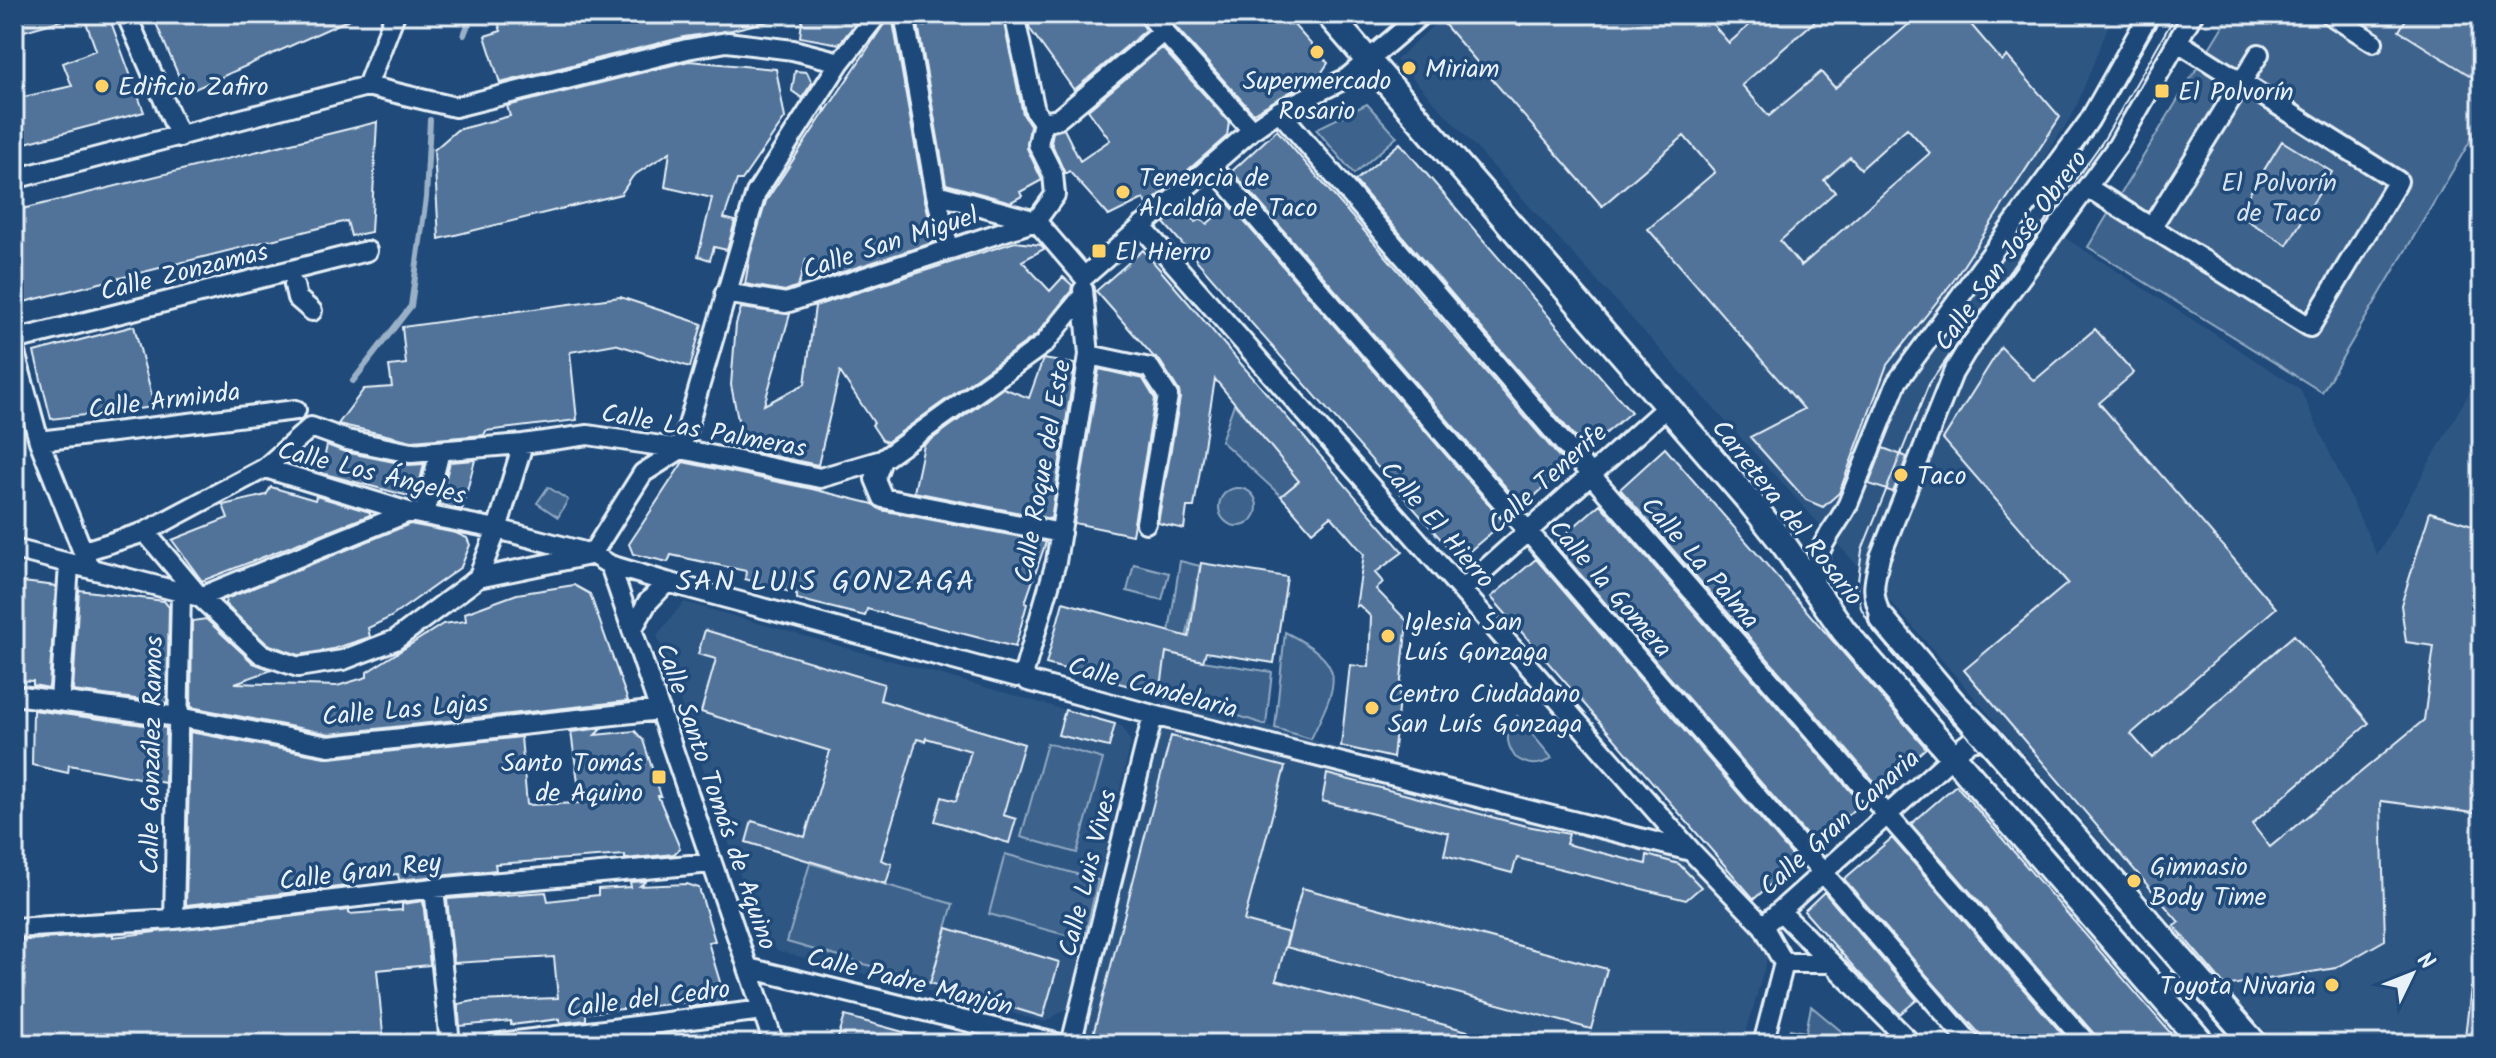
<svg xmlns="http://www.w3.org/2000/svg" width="2496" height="1058" font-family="Kalam,sans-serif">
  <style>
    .built { fill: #2e5683 }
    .green { fill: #3c628c; stroke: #92aac2; stroke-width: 2 }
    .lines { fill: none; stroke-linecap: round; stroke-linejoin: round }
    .stream { stroke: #9ab0c7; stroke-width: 6 }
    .building { fill: #517399; stroke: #e8f1f8; stroke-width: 2; fill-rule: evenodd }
    .street-casing { stroke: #e8f1f8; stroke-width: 24 }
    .secondary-casing { stroke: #e8f1f8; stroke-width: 30 }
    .street { stroke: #1f4a7a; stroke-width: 18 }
    .secondary { stroke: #1f4a7a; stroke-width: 24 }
    .tram { stroke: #e8f1f8; stroke-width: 2 }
    .poi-dot { fill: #ffd166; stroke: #1f4a7a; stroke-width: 3 }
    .labels { text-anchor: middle; stroke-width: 7; stroke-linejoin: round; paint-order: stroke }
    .poi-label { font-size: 26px; fill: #e8f1f8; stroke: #1f4a7a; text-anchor: start }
    .park-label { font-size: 26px; fill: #d7e3ed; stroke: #1f4a7a }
    .street-label { font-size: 26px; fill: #e8f1f8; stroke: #1f4a7a }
    .quarter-label { font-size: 30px; letter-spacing: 2px; fill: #e8f1f8; stroke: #1f4a7a }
  </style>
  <rect width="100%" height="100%" fill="#1f4a7a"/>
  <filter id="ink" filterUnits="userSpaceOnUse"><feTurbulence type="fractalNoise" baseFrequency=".0125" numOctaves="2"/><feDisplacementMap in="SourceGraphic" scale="16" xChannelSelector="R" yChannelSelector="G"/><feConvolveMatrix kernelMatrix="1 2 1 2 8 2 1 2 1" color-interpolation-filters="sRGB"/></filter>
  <g filter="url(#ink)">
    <path class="built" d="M1446 14H2113L2074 112 2014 205 2300 389 2377 555 2482 370V1044H2276L1907 620 1396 60Z
      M684 602 1122 726 1131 743 1068 1008 1045 1022 778 951 761 936 657 635Z
      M1167 693 1685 860 1773 937 1743 1044H1077Z"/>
    <path class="green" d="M2230 14H2482V121L2322 392 2088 247Z
      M1367 104 1397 137 1354 174 1316 129Z
      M1234 404 1300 480 1281 496 1221 441Z
      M548 487 568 500 558 517 537 503Z
      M1219 507a19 19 0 1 1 38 0a19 19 0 1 1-38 0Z
      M1180 561 1200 566 1183 655 1203 661 1272 672 1266 725 1160 690Z
      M1134 564 1169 573 1162 600 1127 591Z
      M1285 632C1350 665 1338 682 1311 739L1275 728Z
      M1517 716 1552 758C1539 767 1528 766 1515 757 1505 742 1505 730 1517 716Z
      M1047 743 1103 759 1077 853 1021 837Z
      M1005 854 1098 880 1084 940 989 914Z
      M810 863 953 904 930 983 787 942Z
      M1811 1006 1853 1041 1851 1044H1785L1790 1029 1806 1032Z"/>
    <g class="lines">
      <path class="stream" d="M464 35 472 14
        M353 381 411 306 426 198 430 120"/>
    </g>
    <path class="building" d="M14 14H65L66 19 14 34Z
      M83 14H108L144 112 14 146V99L72 86 63 63 96 50Z
      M152 14H361L186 93Z
      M495 14H772L773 20 732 30 684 37 500 83 485 36 501 31Z
      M803 14H863L839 44 800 37Z
      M922 14H1002L1023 114 1030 125 1027 148 1042 180 1020 192 1022 196 1011 202 946 184 918 24 924 26Z
      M1073 14H1136L1146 30 1074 90 1030 29 1028 21Z
      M1164 14H1284L1328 63 1320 75 1253 113Z
      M1455 14H1510L1520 25 1533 14H1704L1729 43 1762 14H1823L1742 85 1769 116 1821 72 1835 88 1909 24 1900 14H1962L2002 61 2007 56 2060 117 1954 280 1887 365 1839 493 1823 507 1806 500 1750 437 1804 409 1648 229 1715 172 1684 136 1602 206 1444 24ZM1907 128 1930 153 1801 266 1780 241 1835 192 1824 180 1850 157 1861 169Z
      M2409 14H2482V83L2399 31Z
      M890 15 892 16 924 196 935 242 818 280 820 263 806 260 798 286 785 291 745 284 750 255 766 201 824 113 825 108 826 111Z
      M1162 48 1229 122 1227 136 1148 205 1143 199 1109 216 1069 171 1065 174 1051 142 1053 132 1064 129 1080 161 1110 140 1088 110Z
      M689 61 776 69 785 118 742 180H737L724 218 735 221 727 250 714 247 710 260 698 256 712 198 665 187 670 152 633 176 621 194 439 239 434 150 457 130 510 116 507 106Z
      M795 71 807 72 812 83 802 98 792 91Z
      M377 122 371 232 351 236 347 221 20 303 14 280V211Z
      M1277 130 1567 466 1523 507 1232 171Z
      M2282 141 2332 172 2287 245 2237 214Z
      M1400 143 1631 412 1586 450 1355 181Z
      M1229 204 1504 522 1459 560 1164 223 1182 207 1196 222 1201 219 1207 224Z
      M1015 242 1041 245 1044 249 1022 261 1050 291 1063 277 1072 285 1071 291 1036 335 887 442 882 440 872 425 874 423 840 372 818 465 744 450 731 385 736 324 741 308 790 314 764 405 805 384 815 306Z
      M1143 250 1403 552 1375 573 1383 582 1376 589 1407 621 1393 758 1341 746 1350 665 1369 667 1371 617 1359 605 1356 607 1364 554 1331 516 1312 532 1281 496 1299 481 1215 379 1194 507H1187L1184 529 1158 523 1180 398 1179 391 1160 361 1153 356 1096 291Z
      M620 297 702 324 690 367 615 344 570 352 577 420 486 431 484 435 412 441 338 424 364 389 392 387 389 366 406 364 402 327Z
      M134 326 155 407 51 419 34 352Z
      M2095 329 2134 373 2099 403 2276 608 2131 734 2152 758 2294 635 2369 723 2252 824 2270 847 2424 720 2434 646 2406 642 2401 605 2430 512 2482 528V814L2381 801 2385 940 2336 968 2225 986 2174 926 2179 922 1964 670 2068 583 1943 439 2001 347 2034 381Z
      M1043 359 1075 364 1051 519 914 492 924 445 1003 388 1029 398Z
      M1099 369 1143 379 1155 399 1132 535 1074 523Z
      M327 445 345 452 409 465 424 464 416 498 321 473Z
      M1665 448 1926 748 1880 788 1620 489Z
      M1883 448 1907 457 1893 492 1869 484Z
      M475 460 462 510 439 504 450 462Z
      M683 462 812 489 873 504 881 510 1046 542 1025 603 1027 604 1015 647 867 609 865 616 797 599V594L745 579 746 571 671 555 668 562 633 554 629 544Z
      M271 487 315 500 316 496 370 512V515L202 581 172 540 228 518 223 505 266 495Z
      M1600 504 1861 803 1815 845 1554 544Z
      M410 524 456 533 467 538 470 545 461 567 391 617 368 628 370 637 333 649 299 655 267 644 225 604 226 599Z
      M1536 559 1797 861 1754 899 1491 597Z
      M1201 563 1287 577 1274 663 1206 652 1203 661 1166 652 1160 694 1046 664 1063 602 1189 637Z
      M14 581 56 586 49 688 33 685V681L14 680Z
      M574 585 590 594 628 701 330 734 191 707 192 621 206 619 253 663 272 670 235 683 337 686 367 677V672L443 624 466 621 465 613 517 594Z
      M79 590 164 601 169 607 167 703 73 691Z
      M705 630 884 684 880 700 1024 744 1003 815 1016 819 1009 843 935 821 942 797 956 801 971 751 926 738 925 741 917 739 881 860 892 864 886 884 746 842 752 821 805 837 830 751 701 712 716 659 698 654Z
      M33 710 166 728 165 783 69 765 68 773 32 765Z
      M1065 710 1115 724 1109 747 1058 735Z
      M602 728 595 735 635 731 643 740 661 796H658L680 848 674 854 625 859V855L495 864 496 870 399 880 398 874 346 879 347 886 186 905 190 732 330 758 521 737 527 805 581 803 571 732Z
      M1171 736 1285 767 1244 921 1289 933 1276 980 1494 1038 1493 1044H1126L1093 1035Z
      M1327 774 1522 825 1569 834 1566 844 1646 864 1647 855 1679 864 1701 887 1686 900 1517 858 1512 873 1444 855 1449 833 1322 801Z
      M1956 785 2180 1044H2099L2096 1036 1911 824Z
      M1892 838 2071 1044H1989L1935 985 1844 879Z
      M646 881 640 886 687 884 699 888 715 941 708 942 726 1002 689 1007 688 1002 586 1013V1020L560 1023V1019L511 1025V1021L460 1026 458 1004 474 1001 558 998 554 957 454 963 447 899 546 892 548 901 598 895V889L631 887 630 882Z
      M1302 888 1607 969 1591 1029 1286 947Z
      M1824 892 1917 1000 1900 1014 1859 973 1804 911Z
      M423 901 430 965 377 970 384 1044H18L14 941 113 934V937L349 910V914L402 910V904Z
      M947 928 1059 962 1043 1017 930 983Z
      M2471 988H2482V1044H2464Z
      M845 1016 929 1039 928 1044H836Z"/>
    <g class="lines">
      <g class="street-casing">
        <path id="street" d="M126 14 180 137
          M904 14 936 194 949 249
          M1014 14 1035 111 1043 122
          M1148 14 1252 130
          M2329 14 2373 42
          M367 86 395 14
          M1279 111 1591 475 2087 1044
          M1043 122 1058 119 1163 32
          M1211 165 1971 1044
          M14 179 367 86 455 107 687 49 727 42 793 50 840 62
          M2087 187 2310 327 2398 181 2178 42
          M936 194 1036 221
          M1036 221 1055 195 1053 174 1038 144 1043 122
          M1036 221 1084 277
          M1141 226 1691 851 1763 926
          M2151 228 2259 54
          M1084 277 1252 130 1279 111 1347 78 1422 14
          M294 285 297 298 312 311
          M725 293 786 303 1036 221
          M14 340 367 251
          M14 349 39 441 87 562
          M1089 355 1150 368 1168 396 1146 523
          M39 441 296 410
          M681 449 756 193 840 62 878 14
          M882 460 875 479 883 498 1061 533
          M265 468 311 427 347 440 411 453 523 444 588 435 681 449 820 478 882 460 1044 344 1082 297
          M424 515 440 451
          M145 532 200 597 409 512
          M14 549 200 597 261 654 298 667 343 660 395 640 478 578 590 555
          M84 551 145 532 265 468 409 512 497 529 592 554 610 565 667 582 998 672 1017 677 1024 672
          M592 554 643 473 681 449
          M610 565 774 1044
          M478 578 497 529 523 444
          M1814 586C1817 539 1829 541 1848 504L1897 382 2089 121 2149 14
          M1462 590 1668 406
          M1882 619C1871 593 1873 585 1880 557L1953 373 1965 353 2118 145 2193 14
          M632 630 647 603 667 582
          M1024 672 1028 681 1153 715 1691 851
          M1024 672 1056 562 1089 355 1083 290
          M14 695 178 717 329 746 660 710
          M60 700 69 565
          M434 888 450 1044
          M1780 911 1912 1044
          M174 919 181 592
          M14 928 174 919 434 888 712 863
          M1784 963 1763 926 1963 747 1971 741 1988 738
          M1784 963H1832
          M748 968 1060 1044
          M492 1044 763 1010
          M1071 1044 1153 715
          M1763 1044 1784 963"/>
      </g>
      <g class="secondary-casing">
        <path id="secondary" d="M1328 14 1751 503 1785 546 1844 631 2203 1044
          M1882 619 1953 703 1988 738 2255 1044"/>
      </g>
      <use href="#street" class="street"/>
      <use href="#secondary" class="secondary"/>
      <path class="tram" d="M2176 14 2103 141 1929 384 1862 550 1857 588 1861 608 1870 624 2236 1044
        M2079 155 2115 98 2157 24"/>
    </g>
  </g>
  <g class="poi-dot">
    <circle cx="1317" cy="52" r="8"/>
    <circle cx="1409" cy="68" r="8"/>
    <circle cx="102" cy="86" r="8"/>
    <rect x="2154" y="83" width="16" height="16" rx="4"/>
    <circle cx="1123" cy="192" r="8"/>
    <rect x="1091" y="243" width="16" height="16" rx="4"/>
    <circle cx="1901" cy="475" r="8"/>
    <circle cx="1388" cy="636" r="8"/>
    <circle cx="1372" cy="708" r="8"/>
    <rect x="651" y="769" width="16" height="16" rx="4"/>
    <circle cx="2134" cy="881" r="8"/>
    <circle cx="2332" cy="985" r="8"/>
  </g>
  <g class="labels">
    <g class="poi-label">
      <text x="1425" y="77">Miriam</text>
      <text x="1317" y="89" text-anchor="middle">Supermercado<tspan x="1317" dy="30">Rosario</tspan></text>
      <text x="118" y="95">Edificio Zafiro</text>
      <text x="2178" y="100">El Polvorín</text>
      <text x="1139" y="186">Tenencia de<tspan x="1139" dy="30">Alcaldía de Taco</tspan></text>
      <text x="1115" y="260">El Hierro</text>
      <text x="1917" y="484">Taco</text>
      <text x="1404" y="630">Iglesia San<tspan x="1404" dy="30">Luís Gonzaga</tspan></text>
      <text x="1388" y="702">Centro Ciudadano<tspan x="1388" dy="30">San Luís Gonzaga</tspan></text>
      <text x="643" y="771" text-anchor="end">Santo Tomás<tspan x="643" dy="30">de Aquino</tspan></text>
      <text x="2150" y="875">Gimnasio<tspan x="2150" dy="30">Body Time</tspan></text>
      <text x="2316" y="994" text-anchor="end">Toyota Nivaria</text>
    </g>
    <g class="park-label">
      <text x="2279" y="191">El Polvorín<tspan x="2279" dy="30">de Taco</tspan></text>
    </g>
    <g class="street-label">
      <text transform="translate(890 242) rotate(-18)" y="9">Calle San Miguel</text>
      <text transform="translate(2010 250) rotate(-54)" y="9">Calle San José Obrero</text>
      <text transform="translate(184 271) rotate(-14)" y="9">Calle Zonzamas</text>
      <text transform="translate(164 400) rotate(-7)" y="9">Calle Arminda</text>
      <text transform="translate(704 430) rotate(10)" y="9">Calle Las Palmeras</text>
      <text transform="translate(1042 471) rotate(-80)" y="9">Calle Roque del Este</text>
      <text transform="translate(372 472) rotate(14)" y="9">Calle Los Ángeles</text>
      <text transform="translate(1547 478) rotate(-42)" y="9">Calle Tenerife</text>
      <text transform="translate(1788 512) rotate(52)" y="9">Carretera del Rosario</text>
      <text transform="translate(1438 524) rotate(49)" y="9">Calle El Hierro</text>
      <text transform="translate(1701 562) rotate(49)" y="9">Calle La Palma</text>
      <text transform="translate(1611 588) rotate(49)" y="9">Calle la Gomera</text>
      <text transform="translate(1153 687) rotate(15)" y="9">Calle Candelaria</text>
      <text transform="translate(405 709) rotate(-5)" y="9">Calle Las Lajas</text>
      <text transform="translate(151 755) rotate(-89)" y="9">Calle González Ramos</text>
      <text transform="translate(717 796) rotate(71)" y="9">Calle Santo Tomás de Aquino</text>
      <text transform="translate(1839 822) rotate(-42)" y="9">Calle Gran Canaria</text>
      <text transform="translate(360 871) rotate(-7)" y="9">Calle Gran Rey</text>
      <text transform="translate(1087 873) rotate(-76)" y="9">Calle Luis Vives</text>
      <text transform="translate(910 981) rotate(14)" y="9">Calle Padre Manjón</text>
      <text transform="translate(648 998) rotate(-7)" y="9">Calle del Cedro</text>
    </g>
    <g class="quarter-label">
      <text x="826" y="591">SAN LUIS GONZAGA</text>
    </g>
  </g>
  <rect width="2496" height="1058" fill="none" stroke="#1f4a7a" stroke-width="48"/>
  <rect x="24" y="24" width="2448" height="1010" fill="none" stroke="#e8f1f8" stroke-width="3" filter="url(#ink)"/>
  <g transform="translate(2412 974) rotate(47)" stroke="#1f4a7a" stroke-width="6" paint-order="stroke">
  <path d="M0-6L14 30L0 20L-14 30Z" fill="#e8f1f8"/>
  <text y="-12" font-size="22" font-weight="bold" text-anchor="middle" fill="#e8f1f8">N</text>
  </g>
</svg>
